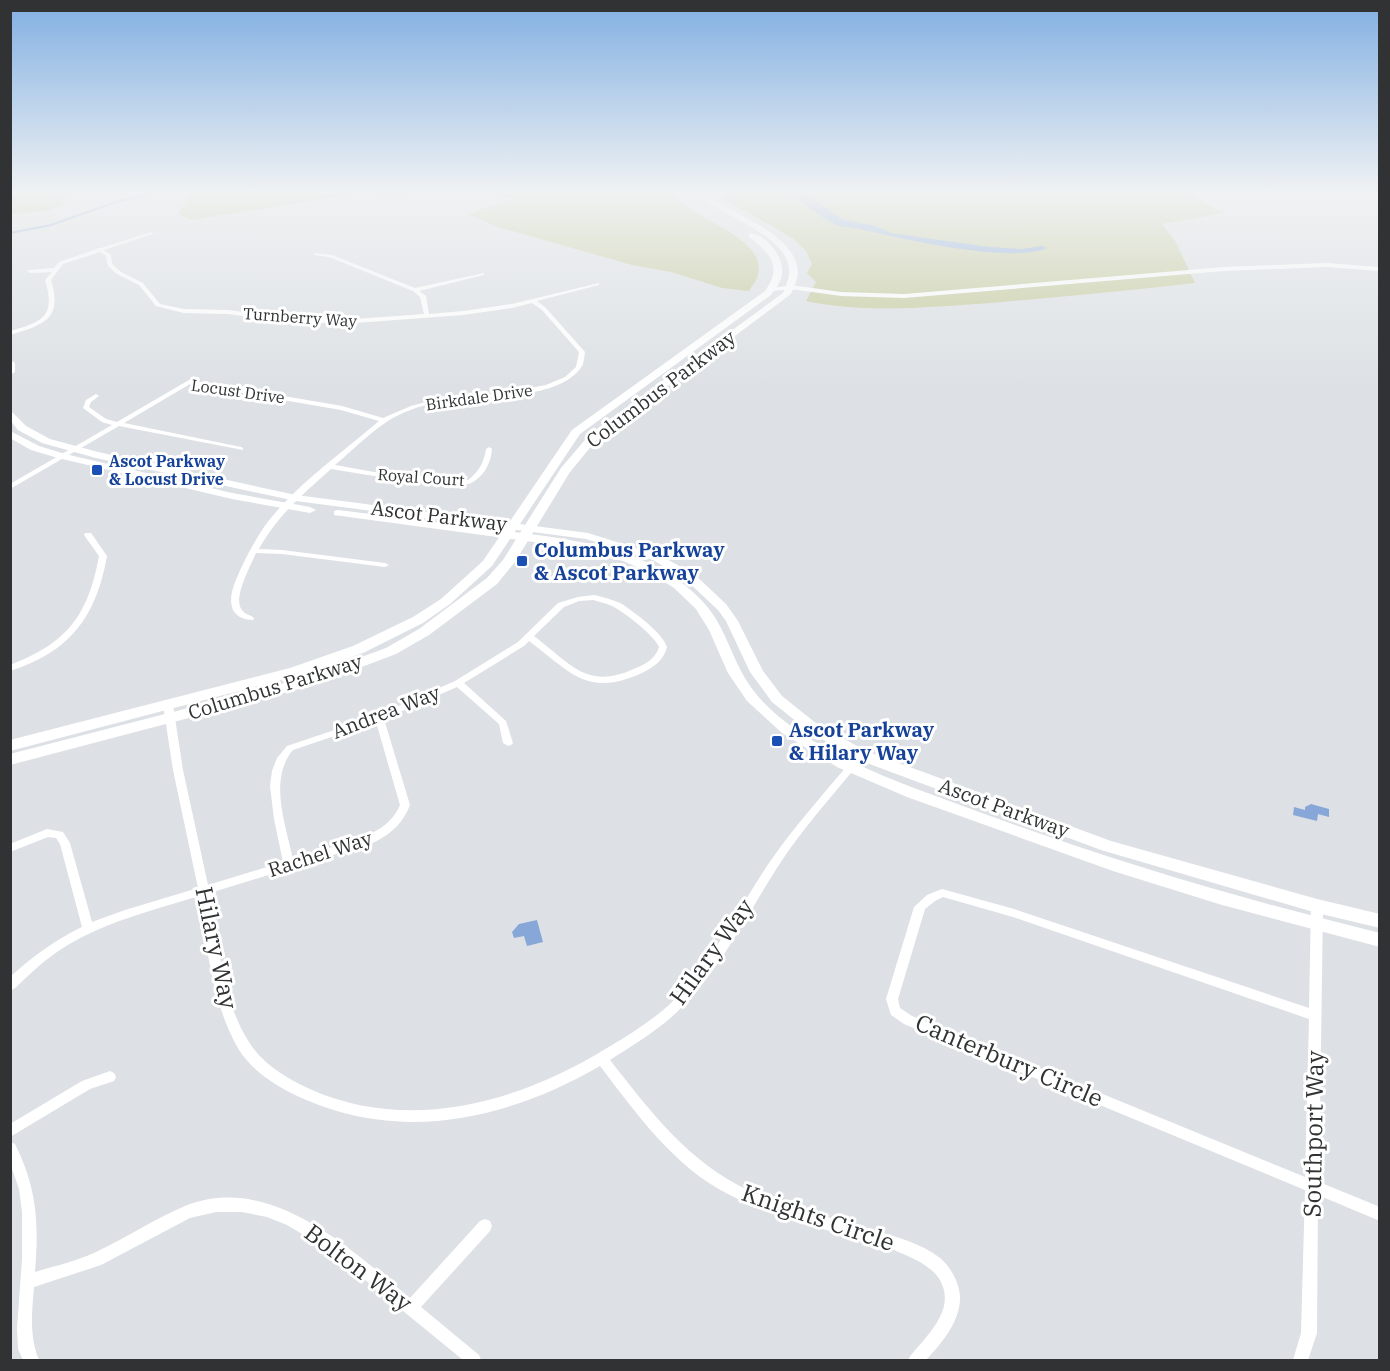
<svg xmlns="http://www.w3.org/2000/svg" width="1390" height="1371" font-family="'IBM Plex Serif',serif">
  <style>
    .green { fill: #c5ca9a }
    .water { fill: #87a7d8 }
    .lines { fill: none; stroke-linecap: round; stroke-linejoin: round }
    .stream { stroke: #87a7d8; stroke-width: 2 }
    .street { fill: #fff; fill-rule: evenodd }
    .secondary { fill: #fff; fill-rule: evenodd }
    .primary { fill: #fff; fill-rule: evenodd }
    .transit-dot { fill: #1a4fb4; stroke: #fff; stroke-width: 2 }
    .labels { text-anchor: middle; stroke-width: 6; stroke-linejoin: round; paint-order: stroke }
    .far-street-label { font-size: 16px; fill: #303233; stroke: #fff }
    .far-transit-label { font-size: 16px; font-weight: bold; fill: #164399; stroke: #fff; text-anchor: start }
    .street-label { font-size: 20px; fill: #303233; stroke: #fff }
    .transit-label { font-size: 20px; font-weight: bold; fill: #164399; stroke: #fff; text-anchor: start }
    .near-street-label { font-size: 24px; fill: #303233; stroke: #fff }
  </style>
  <rect width="100%" height="100%" fill="#dde1e5"/>
  <path class="green" d="M11 193H77L62 197 66 204 45 211 11 214Z
    M192 193H429L392 196 360 193 191 220 178 214Z
    M495 193H670C690 218 768 237 758 275 757 280 752 286 749 291L722 288 671 272 632 265 498 227 468 214 513 199Z
    M714 193H1186L1224 213 1162 224 1175 241 1195 283C1127 291 1059 297 991 303 929 307 867 314 806 301L816 282 807 273 812 264 806 251 794 239Z"/>
  <path class="water" d="M792 193H804L842 219 875 226 891 233 989 247 1021 249 1042 246 1047 248C1010 264 905 239 864 230 855 227 845 228 837 225 828 222 797 200 792 193Z
    M1311 804 1329 809V817L1318 814 1317 821 1293 815 1294 807 1305 810V807Z
    M537 920 543 942 527 946 524 936 514 938 512 932 519 924Z"/>
  <g class="lines">
    <path class="stream" d="M10 233 51 225 116 202 155 193"/>
    <path class="street" d="M151 232 153 233V234L104 250 111 255 112 264 121 272 143 283 160 304 184 309 228 310 273 316 341 320 424 314 420 297 413 291 329 257 314 255V254L316 253 332 255 415 288 484 273V275L419 291 426 296 429 314 463 311 512 304 599 283V285L537 301 546 308 585 352C584 358 584 365 580 369 555 401 481 395 444 401 432 403 420 406 408 411 380 421 358 446 335 465L374 472 468 480C479 472 484 462 486 449L489 447 492 449C491 464 483 478 469 484L374 476 331 469C304 493 276 517 259 549L282 550 385 563 389 565 385 567 282 554 256 553C251 565 232 599 242 610 244 614 251 615 254 618L253 620C244 620 234 616 232 607 229 597 234 584 238 575 245 559 254 542 264 527 292 488 343 452 379 421L341 410 190 384 124 423 241 447 243 448V450L119 426 10 489V484L112 425 102 422 83 408 86 400 96 394 99 396 91 402 89 407 106 419 117 422 189 380 342 406 383 418 411 406 445 397 502 393 546 385 565 377 576 367 579 352 542 310 532 303 512 308 463 315 341 324 273 320 228 314 184 313 156 306 139 285 117 274 108 266 106 256 100 252 63 264 51 280C63 319 44 325 10 335V331C43 322 56 316 45 280L52 272 30 273 27 271 28 270 54 268 59 262 97 249V248H101Z
      M85 533H91L107 556C96 617 70 652 10 671V665C67 643 88 616 99 556L84 535Z
      M594 595C603 597 614 600 622 604 635 613 662 632 667 647 664 660 654 667 642 673 586 698 571 672 529 641L524 646 464 683 506 721 513 743 511 745 508 746 503 743 499 724 457 687 384 719 410 805C403 823 392 833 375 842L210 893C218 940 222 1001 249 1042 263 1065 288 1079 312 1090 410 1133 520 1102 607 1048 629 1035 650 1022 669 1005 711 965 737 911 769 863 796 824 828 789 858 753H864L866 755 864 757C839 788 812 818 789 850 752 903 725 966 677 1012 657 1031 633 1045 610 1060 646 1106 683 1155 736 1184 778 1207 827 1216 874 1230 896 1237 921 1243 940 1258 951 1267 960 1284 960 1298 960 1322 941 1344 926 1360H908L911 1355C930 1333 958 1306 938 1277 918 1249 833 1233 800 1223 775 1215 751 1206 728 1194 673 1166 637 1114 600 1066 508 1119 404 1143 304 1099 279 1088 254 1073 239 1050 212 1004 207 947 199 896 151 911 99 923 57 952 41 963 28 976 14 989L10 990V977C32 957 55 940 82 927L60 844 56 838 48 837 10 852V844L47 829 63 832 70 843 92 922 125 910 198 888 173 770 163 705 165 703 168 702 173 705 183 770 208 885 283 862 274 819 270 786 272 771 277 758 287 746 376 716 455 681 518 642 558 603 578 597ZM593 600C599 602 606 603 612 606 623 611 655 636 659 647 656 658 646 664 636 668 587 691 571 664 534 636L564 607 579 601ZM376 722 400 805C389 831 363 837 339 845 324 850 309 854 293 859 286 826 268 779 293 750Z
      M942 889 1014 909 1309 1008 1311 906 1313 903 1317 902 1321 903 1323 906 1319 1182 1380 1207V1221L1318 1195 1317 1333 1308 1360H1293L1301 1333 1305 1190 904 1024 891 1015 886 999 914 907 927 895ZM943 897 1013 917 1309 1019 1305 1177 912 1016 900 1008 898 999 925 909 935 901Z
      M110 1071 114 1073 116 1077 114 1081 90 1089 10 1137V1124L82 1081Z
      M10 1142 15 1144C37 1189 39 1222 35 1272 55 1266 77 1261 96 1252 126 1238 154 1219 185 1206 270 1172 350 1249 410 1298L480 1221 485 1219 490 1221 492 1226 490 1231 421 1307 479 1355 481 1360H463L353 1270 309 1238 287 1225 267 1217 242 1212H216L190 1218 101 1265 34 1287C32 1312 29 1336 39 1360H23L18 1349 17 1328 22 1259V1212L19 1189 10 1163Z"/>
    <path class="secondary" d="M1326 263 1380 267V271L1326 267 1224 271 904 298 841 296 791 289 772 291 768 289 791 285 841 292 904 294 1224 267Z
      M10 360 15 363V372L10 375Z
      M10 410 26 426 50 439 98 452 296 495 588 533 661 556 694 574 726 604 738 621 763 671 782 696 817 724 866 751 1111 841 1317 899 1380 914V928L1317 913 1101 850 856 759 807 730 772 702 750 672 726 621 718 610 686 580 653 560 586 539 296 501 96 458 42 443 18 430 10 420Z
      M10 431 39 446 65 454 232 493 310 507 316 510 310 513 232 499 58 458 31 450 10 438Z
      M338 510C386 516 435 522 483 528 560 539 649 542 705 604 722 623 729 648 741 671 759 707 796 732 831 751 879 777 931 794 982 813 1112 861 1245 900 1380 933V947L1222 905 1113 871 907 797 837 767 782 733 747 701 728 673 709 630 696 609 674 588 650 573 623 561 571 547 334 515V511Z"/>
    <path class="primary" d="M696 193H704C732 215 795 232 798 272 798 279 794 287 791 294L598 438 570 472 515 562 497 584 429 635 396 654 314 685 10 765V754L304 678 386 648 419 629 487 578 503 560 561 468 590 434 783 293C785 287 788 281 789 275 794 236 719 216 696 193Z
      M749 233C765 232 785 258 782 274 781 282 776 288 771 295L580 434 492 566 450 604 423 623 363 653 300 675 10 751V740L290 668 353 646 413 617 441 599 483 561 572 430 765 291C783 266 770 253 749 237Z"/>
  </g>
  <linearGradient id="sky" x2="0" y2="1"><stop stop-color="#81afe2"/><stop offset="0.5" stop-color="#f0f2f3"/><stop offset="1" stop-color="#f0f2f3" stop-opacity="0"/></linearGradient>
  <rect width="1390" height="385" fill="url(#sky)"/>
  <g class="transit-dot">
    <rect x="91" y="464" width="12" height="12" rx="3"/>
    <rect x="516" y="555" width="12" height="12" rx="3"/>
    <rect x="771" y="735" width="12" height="12" rx="3"/>
  </g>
  <g class="labels">
    <g class="far-street-label">
      <text transform="translate(300 317) rotate(4)" y="6">Turnberry Way</text>
      <text transform="translate(238 391) rotate(8)" y="6">Locust Drive</text>
      <text transform="translate(479 397) rotate(-8)" y="6">Birkdale Drive</text>
      <text transform="translate(421 477) rotate(4)" y="6">Royal Court</text>
    </g>
    <g class="far-transit-label">
      <text x="109" y="467">Ascot Parkway<tspan x="109" dy="18">&amp; Locust Drive</tspan></text>
    </g>
    <g class="street-label">
      <text transform="translate(661 389) rotate(-37)" y="7">Columbus Parkway</text>
      <text transform="translate(439 516) rotate(7)" y="7">Ascot Parkway</text>
      <text transform="translate(275 687) rotate(-17)" y="7">Columbus Parkway</text>
      <text transform="translate(386 712) rotate(-21)" y="7">Andrea Way</text>
      <text transform="translate(1004 808) rotate(20)" y="7">Ascot Parkway</text>
      <text transform="translate(320 854) rotate(-18)" y="7">Rachel Way</text>
    </g>
    <g class="transit-label">
      <text x="534" y="557">Columbus Parkway<tspan x="534" dy="23">&amp; Ascot Parkway</tspan></text>
      <text x="789" y="737">Ascot Parkway<tspan x="789" dy="23">&amp; Hilary Way</tspan></text>
    </g>
    <g class="near-street-label">
      <text transform="translate(216 948) rotate(78)" y="8">Hilary Way</text>
      <text transform="translate(712 952) rotate(-54)" y="8">Hilary Way</text>
      <text transform="translate(1009 1061) rotate(23)" y="8">Canterbury Circle</text>
      <text transform="translate(1314 1134) rotate(-89)" y="8">Southport Way</text>
      <text transform="translate(818 1218) rotate(19)" y="8">Knights Circle</text>
      <text transform="translate(358 1268) rotate(37)" y="8">Bolton Way</text>
    </g>
  </g>
  <rect width="1390" height="1371" fill="none" stroke="#303233" stroke-width="24"/>
</svg>
